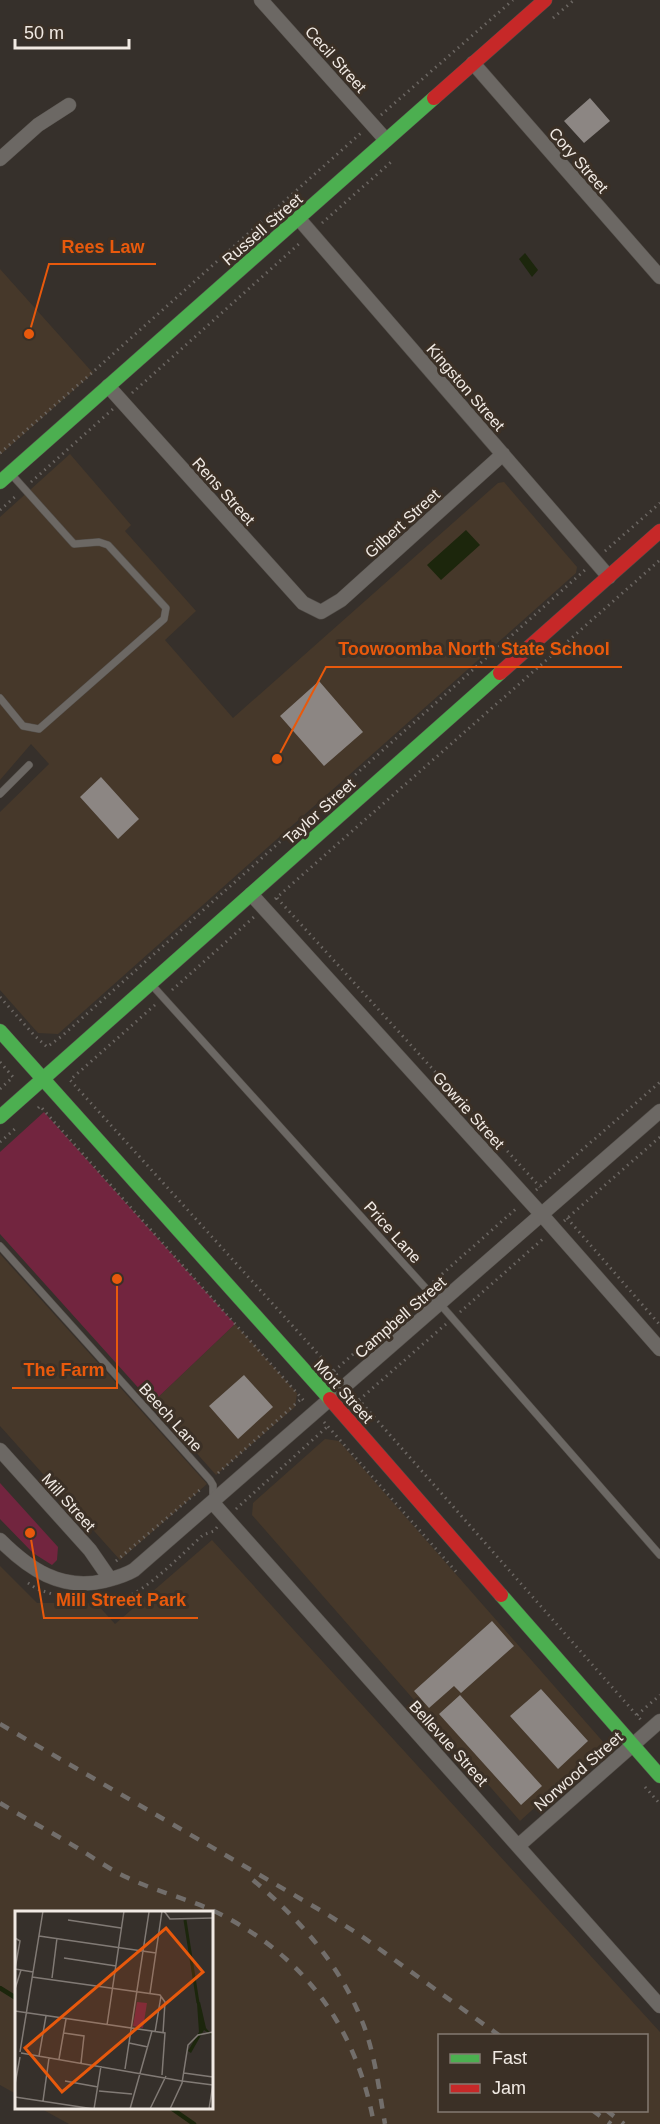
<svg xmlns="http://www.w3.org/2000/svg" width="660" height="2124" font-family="Arial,sans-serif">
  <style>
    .built { fill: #46382a; fill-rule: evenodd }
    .green { fill: #72253f }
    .water { fill: #1c260c }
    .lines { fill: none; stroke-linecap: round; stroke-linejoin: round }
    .stream { stroke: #1c260c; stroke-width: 4.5 }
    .building { fill: #8c8683 }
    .lane-casing { stroke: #544f4a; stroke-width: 8 }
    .street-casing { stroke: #544f4a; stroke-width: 15 }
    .fast-casing { stroke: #544f4a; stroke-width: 15 }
    .jam-casing { stroke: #544f4a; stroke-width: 15 }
    .path { stroke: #6c6763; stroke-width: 3; stroke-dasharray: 1.5 4.5; stroke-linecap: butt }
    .lane { stroke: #6c6864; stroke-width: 7 }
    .street { stroke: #6c6864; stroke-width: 14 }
    .fast { stroke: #4caf50; stroke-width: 14 }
    .jam { stroke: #c62828; stroke-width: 14 }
    .rail { stroke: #726e6b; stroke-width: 4.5; stroke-dasharray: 10 10; stroke-linecap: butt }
    .labels { text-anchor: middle; stroke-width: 6; stroke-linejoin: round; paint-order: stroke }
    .street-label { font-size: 16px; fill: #f1eae4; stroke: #3b3026 }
    .inset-river { fill: none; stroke: #1c260c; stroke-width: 3 }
    .inset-road { fill: none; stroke: #817a75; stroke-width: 1.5 }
    .view { fill: #e8590c; fill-opacity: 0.15; stroke: #e8590c; stroke-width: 3 }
    .inset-edge { fill: none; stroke: #f1eae4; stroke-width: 3 }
    .leader { fill: none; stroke: #e8590c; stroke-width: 2 }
    .callout-dot { fill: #e8590c; stroke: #3b3026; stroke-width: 2 }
    .callout-label { font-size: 18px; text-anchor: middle; font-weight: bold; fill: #e8590c; stroke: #3b3026; stroke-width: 6; stroke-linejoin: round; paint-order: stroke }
  </style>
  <rect width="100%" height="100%" fill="#36302b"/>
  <path class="built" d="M0 269 93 373 0 455Z
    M70 454 131 525 125 531 196 611 165 640 233 718 498 483 504 482 577 567 576 573 58 1034 38 1033 0 990V812L49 764 31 744 0 780V517Z
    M0 1254 207 1484 120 1560 0 1426Z
    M235 1324 297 1393 295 1407 216 1475 152 1403Z
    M325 1439 339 1441 605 1744 520 1821 252 1515 253 1503Z
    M212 1540 660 2032V2124H69L40 2108H212V1912H16V2094L0 2085V1566L37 1603H96L115 1624ZM440 2036H646V2110H440Z"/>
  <path class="green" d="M44 1112 235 1324 152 1403 0 1234V1152Z
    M0 1483 58 1547 57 1560 52 1565 33 1553 0 1519Z"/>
  <path class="water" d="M525 253 538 270 532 277 519 259Z
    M466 530 480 545 441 580 427 565Z"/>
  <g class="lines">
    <path class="stream" d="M0 1988 16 1998
      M171 2108 194 2124"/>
  </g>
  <path class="building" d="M590 98 610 121 584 143 564 121Z
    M319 681 363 732 324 766 280 716Z
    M101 777 139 819 118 839 80 797Z
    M244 1375 273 1407 238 1439 209 1406Z
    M492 1621 514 1646 461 1693 454 1686 429 1708 414 1691Z
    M541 1689 588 1741 558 1769 510 1716Z
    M460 1695 542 1786 521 1805 439 1714Z"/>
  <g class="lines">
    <g class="lane-casing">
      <path id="lane" d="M0 698 23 726 39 729 164 619 166 608 108 545 99 542 74 544 12 475
        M0 794 29 765
        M151 984 440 1304 660 1555
        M0 1246 210 1480 213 1485V1501"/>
    </g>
    <g class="street-casing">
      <path id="street" d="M261 0 386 140
        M473 63 660 277
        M0 159 38 125 69 105
        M299 219 609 577
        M108 386 303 603 321 612 341 600 503 454
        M251 894 542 1215 660 1349
        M0 1450 90 1550 110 1579
        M213 1503 660 2006
        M0 1540C29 1569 61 1591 104 1581 115 1578 124 1576 134 1570L660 1111
        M518 1846 660 1721"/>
    </g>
    <g class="fast-casing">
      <path id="fast" d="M0 482 434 98
        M0 1031 330 1399
        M0 1117 500 673
        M501 1595 660 1776"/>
    </g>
    <g class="jam-casing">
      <path id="jam" d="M434 98 545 0
        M500 673 660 531
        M330 1399 501 1595"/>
    </g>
    <path class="path" d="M553 18 574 0
      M381 115 513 0
      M322 223 391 162
      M132 393 301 242
      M0 453 94 371 362 132
      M31 482 113 409
      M0 510 17 495
      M605 551 660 503
      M277 898 540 1187
      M275 899 660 560
      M172 990 254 917
      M0 997 34 1035 47 1047 62 1036 585 570
      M155 1005 70 1080 338 1376
      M0 1062 13 1077 0 1089
      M38 1108 40 1106 305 1402
      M0 1142 17 1127
      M536 1190 660 1082
      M567 1218 660 1325
      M564 1221 660 1137
      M433 1282 518 1207
      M460 1312 545 1237
      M334 1371 420 1295
      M354 1394 641 1720
      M359 1400 446 1324
      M324 1422 459 1575
      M218 1473 302 1398
      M236 1509 328 1426
      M116 1561 202 1488
      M28 1583 37 1589 55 1595
      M91 1598C100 1599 111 1601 120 1599 143 1595 184 1552 203 1535L214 1531 218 1526
      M637 1715 660 1695
      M645 1787 660 1804"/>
    <use href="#lane" class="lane"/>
    <use href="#street" class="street"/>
    <use href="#fast" class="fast"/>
    <use href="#jam" class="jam"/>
    <path class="rail" d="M0 1724 325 1913 360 1935 500 2036
      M0 1803C26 1819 53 1833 79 1849 94 1858 109 1869 126 1877 154 1891 186 1898 214 1911 304 1955 356 2026 374 2124
      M253 1880C299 1919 339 1963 362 2021 375 2053 379 2090 385 2124
      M592 2110 611 2124
      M606 2110 624 2124"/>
  </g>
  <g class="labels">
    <g class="street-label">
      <text transform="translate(336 59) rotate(48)" y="6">Cecil Street</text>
      <text transform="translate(579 160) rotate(49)" y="6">Cory Street</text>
      <text transform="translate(262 229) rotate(-41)" y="6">Russell Street</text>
      <text transform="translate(466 387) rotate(49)" y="6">Kingston Street</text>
      <text transform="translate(224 491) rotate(48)" y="6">Rens Street</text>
      <text transform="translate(402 523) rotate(-42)" y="6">Gilbert Street</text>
      <text transform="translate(319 811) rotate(-42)" y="6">Taylor Street</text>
      <text transform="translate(469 1110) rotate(48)" y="6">Gowrie Street</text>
      <text transform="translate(393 1232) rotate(48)" y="6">Price Lane</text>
      <text transform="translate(400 1317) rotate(-41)" y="6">Campbell Street</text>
      <text transform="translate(344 1391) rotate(48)" y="6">Mort Street</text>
      <text transform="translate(171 1417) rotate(48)" y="6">Beech Lane</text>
      <text transform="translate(69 1502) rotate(48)" y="6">Mill Street</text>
      <text transform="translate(449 1743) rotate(48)" y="6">Bellevue Street</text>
      <text transform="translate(578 1771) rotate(-41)" y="6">Norwood Street</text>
    </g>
  </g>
  <g transform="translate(15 1911)">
    <rect width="198" height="198" fill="#36302b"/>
    <path d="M122 91 132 92 128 117 118 115Z" fill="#72253f"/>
    <path d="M185 91 191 117 198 125 189 119 176 142 173 140 184 121 182 92Z" fill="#1c260c"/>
    <path class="inset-river" d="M170 9 183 92"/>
    <path class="inset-road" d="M149 0 155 8 198 7M53 9 106 17M24 25 141 42M0 27 5 30 0 58M49 47 101 55M0 58 18 61M17 66 145 84 150 91 148 122M37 67 42 27M0 78 6 59M135 82 147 0M0 100 150 122 147 164M92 114 109 0M140 121 146 85M49 122 69 125 66 152M114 132 133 136M5 141 28 0M6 142 167 170M24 145 31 105M44 148 51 108M110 158 134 1M169 162 198 166M50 170 83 176M167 170 198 174M0 173 5 146M84 180 117 183M0 186 79 198M28 190 34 147M79 198 86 155M115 198 137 120M135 198 151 165M155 198 167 172 173 134 183 124 198 121M194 198 198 173"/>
    <path class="view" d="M151 17 188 61 47 181 10 137Z"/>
    <rect width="198" height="198" class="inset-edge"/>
  </g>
  <path class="leader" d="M29 334L49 264H156M277 759L326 667H622M117 1279L117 1388H12M30 1533L44 1618H198"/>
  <g class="callout-dot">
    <circle cx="29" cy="334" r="6"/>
    <circle cx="277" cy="759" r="6"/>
    <circle cx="117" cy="1279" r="6"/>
    <circle cx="30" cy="1533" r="6"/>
  </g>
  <g class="callout-label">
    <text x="103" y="253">Rees Law</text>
    <text x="474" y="655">Toowoomba North State School</text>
    <text x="64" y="1376">The Farm</text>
    <text x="121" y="1606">Mill Street Park</text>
  </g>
  <rect x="438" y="2034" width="210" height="78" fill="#3b3026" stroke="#847a72" stroke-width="1.5"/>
  <rect x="450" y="2054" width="30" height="9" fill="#4caf50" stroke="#847a72" stroke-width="1.5"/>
  <text x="492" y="2064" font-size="18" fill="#f1eae4">Fast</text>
  <rect x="450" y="2084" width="30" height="9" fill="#c62828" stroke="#847a72" stroke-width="1.5"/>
  <text x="492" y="2094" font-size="18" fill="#f1eae4">Jam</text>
  <path d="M15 39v9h114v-9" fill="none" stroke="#f1eae4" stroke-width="3"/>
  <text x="24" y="39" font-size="18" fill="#f1eae4" stroke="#3b3026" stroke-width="4.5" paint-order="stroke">50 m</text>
</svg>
